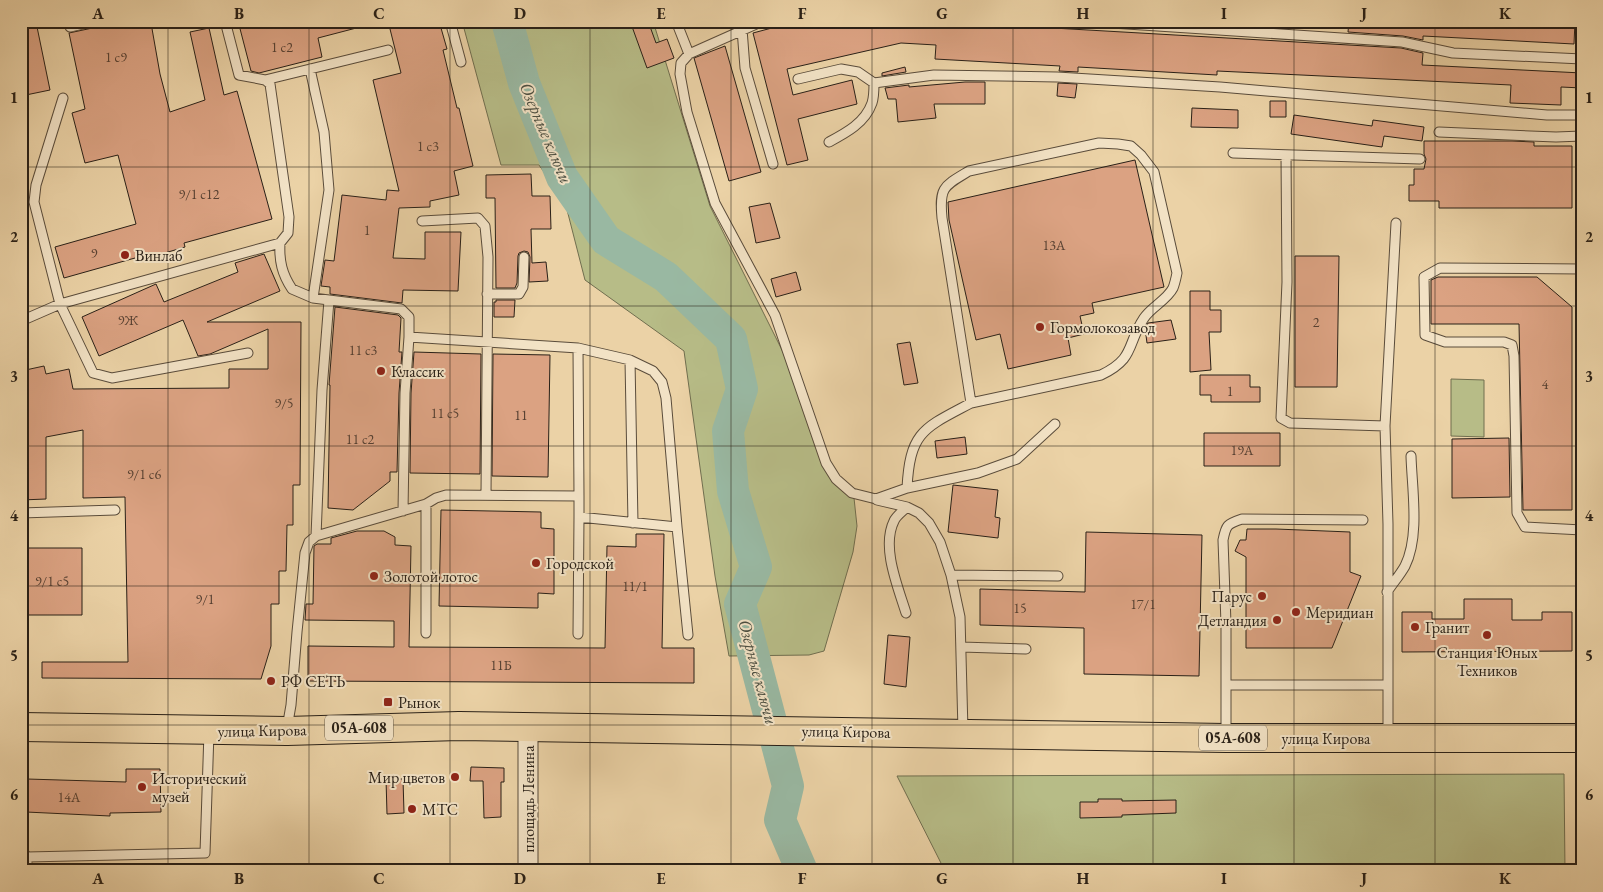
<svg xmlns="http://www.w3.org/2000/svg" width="1603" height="892" font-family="'EB Garamond',serif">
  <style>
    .green { fill: #b7bc87; stroke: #706e4f }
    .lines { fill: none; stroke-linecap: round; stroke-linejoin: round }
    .river { stroke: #99b8a2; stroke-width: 32 }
    .building { fill: #dba282; stroke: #292017 }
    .service-casing { stroke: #5a4c3b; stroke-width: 11 }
    .minor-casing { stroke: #5a4c3b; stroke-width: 21 }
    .primary-casing { stroke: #292017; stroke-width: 30 }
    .service { stroke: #f2e2c5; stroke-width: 9 }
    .minor { stroke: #f2e2c5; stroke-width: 19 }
    .primary { stroke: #ebd2a6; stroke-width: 28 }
    .grid { fill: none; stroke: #292017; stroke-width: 1; stroke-opacity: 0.55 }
    .poi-dot { fill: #8f2418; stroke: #f2e2c5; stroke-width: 2 }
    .labels { text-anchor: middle; stroke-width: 4; stroke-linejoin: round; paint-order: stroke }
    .number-label { font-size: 14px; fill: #564032 }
    .shield { fill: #f2e2c5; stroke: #655a4b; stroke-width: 1 }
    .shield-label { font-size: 15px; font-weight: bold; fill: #292017 }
    .poi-label { font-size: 16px; fill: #292017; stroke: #f2e2c5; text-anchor: start }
    .street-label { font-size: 16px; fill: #292017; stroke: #f2e2c5 }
    .water-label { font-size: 18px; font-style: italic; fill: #4b4e41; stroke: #f2e2c5 }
    .neatline { fill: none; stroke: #292017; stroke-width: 2 }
    .grid-label { font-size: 16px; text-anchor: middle; font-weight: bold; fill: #292017 }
  </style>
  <rect width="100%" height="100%" fill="#ebd2a6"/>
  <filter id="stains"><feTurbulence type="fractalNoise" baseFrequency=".004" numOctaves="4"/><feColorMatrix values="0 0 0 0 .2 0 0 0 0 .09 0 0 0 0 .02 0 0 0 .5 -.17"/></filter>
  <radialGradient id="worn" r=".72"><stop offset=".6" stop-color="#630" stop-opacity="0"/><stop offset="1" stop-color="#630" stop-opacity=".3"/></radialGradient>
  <path class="green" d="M462 21H653L710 206 787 360 820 456 833 483 854 498 857 526 853 552 824 651 809 655 729 656 715 576 684 351 585 280 565 202 539 165H501Z
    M1451 379 1484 380V437L1451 436Z
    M1564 774 1565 871H945L897 776Z"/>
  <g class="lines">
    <path class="river" d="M507 21 524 83 562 177 606 240 666 277 731 339 742 389 728 431 733 491 756 567 740 604 788 786 780 820 802 871"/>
  </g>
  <path class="building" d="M102 21H125L126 28 151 23 160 74 170 112 205 100 190 32 209 28 224 95 237 91 272 219 184 243 185 247 158 255 159 256 136 262 135 258 64 278 55 247 136 224 118 155 85 163 72 113 85 109 69 33 97 27 101 25Z
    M238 21H364V26L318 38 322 57 259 73 251 71Z
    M388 21H439L447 49 443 50 457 108H459L473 166 454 171 459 195 430 201V207L399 208 393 258 425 259V232H461L458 291 403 290 402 303 330 294V287L321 286 325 260 334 261 342 195 386 200 387 190 399 191 373 80 401 73Z
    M630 21H648L656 43 667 39 674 58 647 68Z
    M798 21H931L1401 48 1423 53 1422 65 1582 73V88L1561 87V105L1510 103 1511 85 1217 71V75L1078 67V72L1059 71 1060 66 935 59 936 45 901 43 787 69 793 95 852 80 857 104 798 119 808 160 787 165 753 33Z
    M1349 21H1575L1574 44 1423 36V40L1403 36 1348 32Z
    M36 22 50 90 21 96V25Z
    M725 46 761 172 729 181 694 58Z
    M905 67 906 72 882 76V73Z
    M965 82H985V104H934L936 118 898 122 896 99H888L885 88 909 85V87Z
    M1058 83 1077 84 1075 98 1057 96Z
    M1270 101H1286V117H1270Z
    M1192 108 1238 110V128L1191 127Z
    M1294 115 1372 126 1373 120 1424 127 1422 141 1384 136 1382 147 1291 134Z
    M1424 141H1512L1534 142V146H1572V208H1439V201H1409V185H1414V169H1424L1426 159 1424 154Z
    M1135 160 1164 287 1092 303 1094 313 1080 316 1084 334 1068 338 1071 355 1008 369 1000 334 976 340 949 220 948 202Z
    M531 174 532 196H550L551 229H531L532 263 546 262 548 281 529 282 530 257 528 252 524 251 519 253 518 256 517 283 515 288H496L495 198H486V175Z
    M770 203 780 238 756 243 749 207Z
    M264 254 280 291 207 322H301L300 485H293V525H287L286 571H279V604H271V646L261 679 42 678V662H128L125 497 83 498V430L46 437V499L21 500V371L44 366 46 374 69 369 73 389 229 388V369H268V329L210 354 198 356 183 320 99 356 82 317 156 284 164 302 238 272 235 263Z
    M1295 256H1339L1337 387H1295Z
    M796 272 801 290 776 297 771 279Z
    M1438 277H1537L1572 307V510H1523L1519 324H1431V280Z
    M1190 291H1210V310H1221V332H1209L1211 370 1190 372Z
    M496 300H515L514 317H494V302H496Z
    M335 307 398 315 401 318 399 352H402L399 393 397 472H390V481L353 510 328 508 330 385H329Z
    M1171 320 1176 339 1147 343 1145 328 1148 323Z
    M910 342 918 383 904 385 897 344Z
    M414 352 481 354 480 474 410 473 411 393Z
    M493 354 550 355 548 477 492 476Z
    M1200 375H1250V387H1260V402H1211V395H1200Z
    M1204 433H1280V466H1204Z
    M965 437 967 454 937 458 935 441Z
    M1509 438 1510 497 1452 498V439Z
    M953 485 998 490 995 517 1000 518 998 538 948 532Z
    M441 510 541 512V528L554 529V594L538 593V608L439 606Z
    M1247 529H1276L1350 532V572L1361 576 1332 648H1246V557L1235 551 1240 540H1246Z
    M357 531H384L395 537V545L411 546 409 647 605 648 607 546 636 547V534H664L662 648H694V683L308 681V646L394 647V621L305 620 306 604H313L314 546 317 544H331V538Z
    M1086 532 1202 535 1199 676 1084 674V628L980 625V589L1085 592Z
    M21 548H82V615H21Z
    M1464 599H1512V620H1542V612H1572V651L1402 652V612H1432V619H1464Z
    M888 635 910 637 906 687 884 684Z
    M471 767 504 768V782H501V817L484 818 483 781H470Z
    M126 769H160L161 812 110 813V816L26 812 27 779 126 782Z
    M386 779H403L404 813 387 814Z
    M1098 799H1122V801L1176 800V813L1122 815V817L1080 818V802H1098Z"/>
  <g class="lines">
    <g class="service-casing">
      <path id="service" d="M450 21 461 62
        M676 21 689 54
        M739 21 742 29 745 68 773 164
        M763 21 689 54 681 63 680 74 687 112 715 203 775 315 826 463 836 479 852 493 876 499 907 488 978 473 1017 459 1055 424
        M1081 21 1402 42 1453 53 1582 59
        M70 27 96 21
        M310 69 324 132 329 190 313 298
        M798 79 841 69 858 72 874 83 934 75 1057 77 1220 87 1547 115H1582
        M265 80 388 50
        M63 98 36 185 34 202 60 304 93 373 112 378 248 353
        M1439 132 1556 137 1582 136
        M829 142C846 133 865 123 872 103 874 97 874 89 874 83
        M1233 153 1420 159
        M1286 155 1287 282 1281 418 1290 423 1385 426
        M422 221 478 218 485 226 488 257 486 494
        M280 243C279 261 282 274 292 289L313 298 329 300 322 390 316 536
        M1582 269 1440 268 1424 277 1425 335 1445 342H1504L1512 345 1514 356 1517 513 1525 527 1582 530
        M487 294H519L523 287 524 257
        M329 300 401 309 409 317V337L578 348 630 360 653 371 662 382 666 398 677 527
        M21 321 60 304 280 243 288 233 289 217 270 84 265 80 239 75 225 21
        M578 348 579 496
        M630 360 633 523
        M907 488C910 431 924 428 971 403L942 218C939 187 944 186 969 171L1099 143 1118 144 1131 146 1141 155 1154 172 1177 273C1176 278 1175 283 1173 288 1167 300 1151 307 1144 318 1126 345 1136 358 1101 375L971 403
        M877 500 907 507 919 513 929 523 940 542 951 575 960 617 963 731
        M403 511 405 393 409 337
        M21 513 115 510
        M951 575 1058 576
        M1387 592C1393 583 1400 575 1405 566 1420 536 1412 489 1411 456
        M906 613C898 587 881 547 894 521 896 516 903 511 907 507
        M426 633V504
        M578 634 579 517
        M961 647 1026 649
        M1226 685H1386
        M287 728 291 705 297 632 305 553 309 542 316 536 426 504 436 498 446 495 579 496V517L677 527 688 635
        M1226 734V624L1223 540C1226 525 1227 524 1242 519L1363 520
        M1388 735V524L1385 426 1396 223
        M21 849 27 857V871
        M27 857 205 853 209 732"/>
    </g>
    <g class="minor-casing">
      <path id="minor" d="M528 871V727"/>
    </g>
    <g class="primary-casing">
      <path id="primary" d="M21 727 287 731 459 726 1226 738H1582"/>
    </g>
    <use href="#service" class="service"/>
    <use href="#minor" class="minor"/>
    <use href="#primary" class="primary"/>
  </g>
  <path class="grid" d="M168 21V871M309 21V871M450 21V871M590 21V871M731 21V871M872 21V871M1013 21V871M1153 21V871M1294 21V871M1435 21V871M21 167H1582M21 306H1582M21 446H1582M21 586H1582M21 725H1582"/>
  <g class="poi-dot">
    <circle cx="125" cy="255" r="5"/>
    <circle cx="1040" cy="327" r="5"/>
    <circle cx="381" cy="371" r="5"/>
    <circle cx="536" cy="563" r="5"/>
    <circle cx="374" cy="576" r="5"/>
    <circle cx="1262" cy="596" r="5"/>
    <circle cx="1296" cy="612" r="5"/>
    <circle cx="1277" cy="620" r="5"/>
    <circle cx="1415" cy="627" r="5"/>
    <circle cx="1487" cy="635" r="5"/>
    <circle cx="271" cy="681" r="5"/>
    <rect x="383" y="697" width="10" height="10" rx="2.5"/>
    <circle cx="455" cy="777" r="5"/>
    <circle cx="142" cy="787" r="5"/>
    <circle cx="412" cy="809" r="5"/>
  </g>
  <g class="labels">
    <g class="number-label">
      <text x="282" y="52">1 с2</text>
      <text x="116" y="62">1 с9</text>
      <text x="428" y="151">1 с3</text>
      <text x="199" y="199">9/1 с12</text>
      <text x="367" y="235">1</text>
      <text x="1054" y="250">13А</text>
      <text x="94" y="258">9</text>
      <text x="128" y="325">9Ж</text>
      <text x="1316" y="327">2</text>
      <text x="363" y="355">11 с3</text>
      <text x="1545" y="389">4</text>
      <text x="1230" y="396">1</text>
      <text x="284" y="408">9/5</text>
      <text x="445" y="418">11 с5</text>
      <text x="521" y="420">11</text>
      <text x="360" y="444">11 с2</text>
      <text x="1242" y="455">19А</text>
      <text x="144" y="479">9/1 с6</text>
      <text x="52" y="586">9/1 с5</text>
      <text x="635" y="591">11/1</text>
      <text x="205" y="604">9/1</text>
      <text x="1143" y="609">17/1</text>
      <text x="1020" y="613">15</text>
      <text x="501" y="670">11Б</text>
      <text x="69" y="802">14А</text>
    </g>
    <g class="shield">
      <rect x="325" y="715.5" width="68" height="25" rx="4"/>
      <rect x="1199" y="725.5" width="68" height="25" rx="4"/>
    </g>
    <g class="shield-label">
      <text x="359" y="733">05А-608</text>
      <text x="1233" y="743">05А-608</text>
    </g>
    <g class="poi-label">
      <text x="135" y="261">Винлаб</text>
      <text x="1050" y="333">Гормолокозавод</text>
      <text x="391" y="377">Классик</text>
      <text x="546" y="569">Городской</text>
      <text x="384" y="582">Золотой лотос</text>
      <text x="1252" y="602" text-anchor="end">Парус</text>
      <text x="1306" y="618">Меридиан</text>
      <text x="1267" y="626" text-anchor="end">Детландия</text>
      <text x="1425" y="633">Гранит</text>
      <text x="1487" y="658" text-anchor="middle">Станция Юных<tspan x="1487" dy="18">Техников</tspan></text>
      <text x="281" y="687">РФ СЕТЬ</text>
      <text x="398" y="708">Рынок</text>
      <text x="445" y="783" text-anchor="end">Мир цветов</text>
      <text x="152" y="784">Исторический<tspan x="152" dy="18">музей</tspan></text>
      <text x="422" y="815">МТС</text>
    </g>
    <g class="street-label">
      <text transform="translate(262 730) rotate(-1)" y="6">улица Кирова</text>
      <text transform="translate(846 731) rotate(1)" y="6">улица Кирова</text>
      <text x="1326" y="744">улица Кирова</text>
      <text transform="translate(528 799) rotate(-90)" y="6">площадь Ленина</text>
    </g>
    <g class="water-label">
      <text transform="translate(546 133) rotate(67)" y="6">Озерные ключи</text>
      <text transform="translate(758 672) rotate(75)" y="6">Озерные ключи</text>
    </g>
  </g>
  <rect width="1603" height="892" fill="none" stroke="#ebd2a6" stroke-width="55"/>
  <rect x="28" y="28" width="1548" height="836" class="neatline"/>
  <g class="grid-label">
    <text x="98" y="19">A</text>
    <text x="239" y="19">B</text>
    <text x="379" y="19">C</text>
    <text x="520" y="19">D</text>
    <text x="661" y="19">E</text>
    <text x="802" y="19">F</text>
    <text x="942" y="19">G</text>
    <text x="1083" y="19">H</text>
    <text x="1224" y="19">I</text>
    <text x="1364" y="19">J</text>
    <text x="1505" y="19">K</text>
    <text x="14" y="103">1</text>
    <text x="1589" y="103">1</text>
    <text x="14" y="242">2</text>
    <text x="1589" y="242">2</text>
    <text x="14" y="382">3</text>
    <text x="1589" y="382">3</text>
    <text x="14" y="521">4</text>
    <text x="1589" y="521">4</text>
    <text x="14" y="661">5</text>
    <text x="1589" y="661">5</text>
    <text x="14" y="800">6</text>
    <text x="1589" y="800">6</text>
    <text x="98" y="884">A</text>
    <text x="239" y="884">B</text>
    <text x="379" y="884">C</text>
    <text x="520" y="884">D</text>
    <text x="661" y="884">E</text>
    <text x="802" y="884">F</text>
    <text x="942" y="884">G</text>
    <text x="1083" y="884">H</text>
    <text x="1224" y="884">I</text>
    <text x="1364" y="884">J</text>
    <text x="1505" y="884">K</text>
  </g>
  <rect width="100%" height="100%" filter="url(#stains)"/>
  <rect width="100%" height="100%" fill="url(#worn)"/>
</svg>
